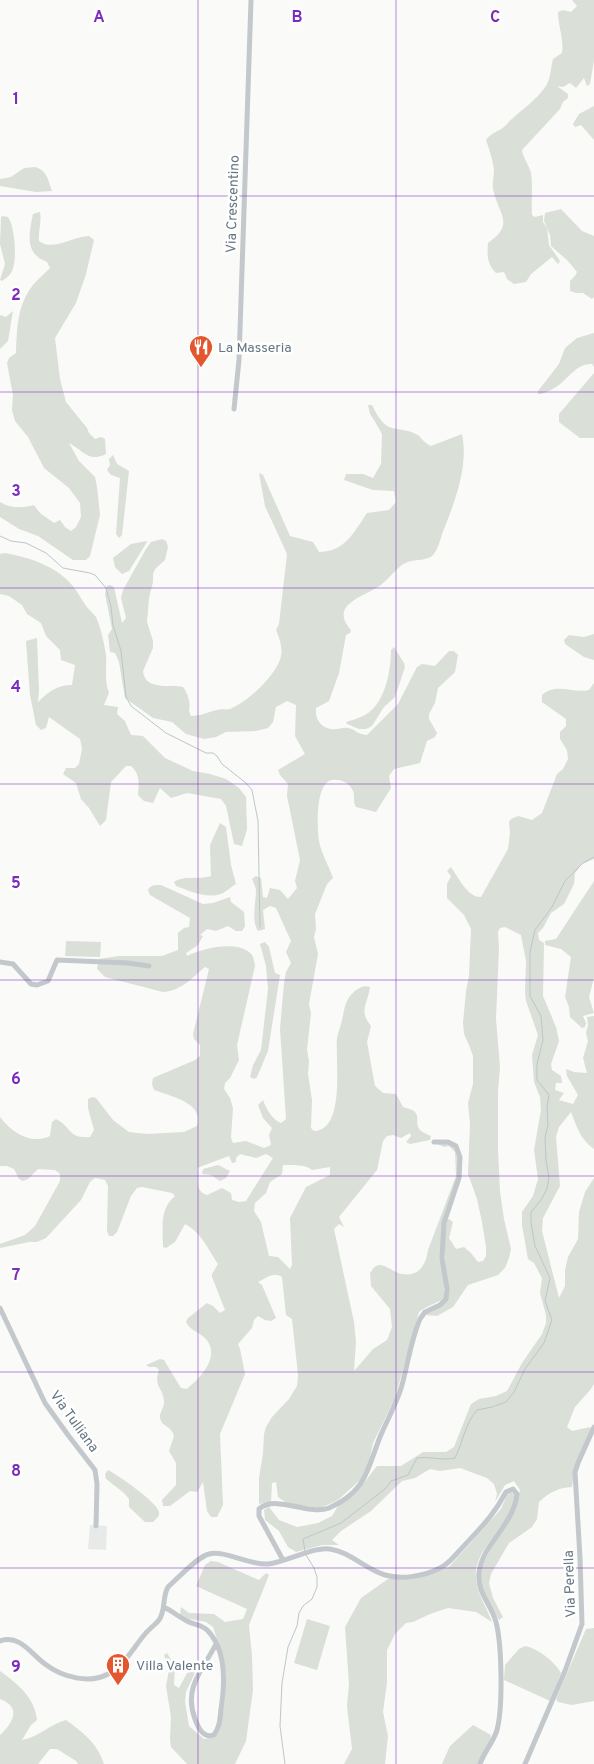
<svg xmlns="http://www.w3.org/2000/svg" width="594" height="1764" font-family="Overpass,sans-serif">
  <style>
    .built { fill: #e8e9e9 }
    .green { fill: #dadfd7; fill-rule: evenodd }
    .lines { fill: none; stroke-linecap: round; stroke-linejoin: round }
    .stream { stroke: #bbc7cb; stroke-width: 1 }
    .minor { stroke: #c3c8cc; stroke-width: 5 }
    .grid { fill: none; stroke: #7b2cbf; stroke-width: 1; stroke-opacity: 0.55 }
    .labels { text-anchor: middle; stroke-width: 5; stroke-linejoin: round; paint-order: stroke }
    .street-label { font-size: 14px; fill: #657683; stroke: #fff }
    .poi-label { font-size: 14px; fill: #657683; stroke: #fff; text-anchor: start }
    .grid-label { font-size: 16px; text-anchor: middle; font-weight: bold; fill: #7b2cbf; stroke: #fff; stroke-width: 5; stroke-linejoin: round; paint-order: stroke }
  </style>
  <rect width="100%" height="100%" fill="#fafaf8"/>
  <path class="built" d="M90 1525 107 1526 106 1550 88 1549Z"/>
  <path class="green" d="M572 0H594V60L590 84 587 86 584 78 576 88 570 83 563 87 557 86 568 94V98L563 102 560 109 522 150C523 158 529 165 531 173 533 187 531 201 532 215L535 217 543 215V222L547 228 549 245 560 261 558 264 552 257 531 274 526 282 514 284 507 279 504 272 496 273C487 264 487 255 488 243 516 224 498 214 493 189 492 183 494 176 494 170 493 160 489 149 486 140 492 132 500 131 505 126 516 113 540 99 548 82 551 75 551 66 553 59L562 53C564 38 558 26 558 12L563 10 571 12 577 6Z
    M594 106V140L581 125 575 127 573 124 579 114Z
    M35 167C47 170 48 180 52 191L36 192 0 186V179L11 177 24 168Z
    M561 209 582 231 594 236V297L592 299 583 293H576L570 291V281L575 276 577 272 568 261 551 246 550 235 544 221 545 213Z
    M40 212C42 221 38 232 39 241 53 252 73 236 89 236L94 240 86 274 76 303 55 338 60 379 66 402 87 428 89 433 95 439 101 437 105 439 106 454C88 463 83 450 69 443L79 461 95 477 97 487 100 515 90 556 86 560H73L38 536 19 529 0 517V502C11 509 23 508 34 505L40 513 54 523 60 520 65 527 71 531 76 527 81 517 80 503 69 488 44 468 28 437 15 421 12 410 13 395 7 363 9 358 16 353C17 329 17 305 33 285 38 279 45 273 50 268L47 262C24 253 29 234 33 214Z
    M3 216 8 217C15 227 18 262 11 273 9 276 5 279 2 281L0 280 5 264 0 244 1 217Z
    M13 311 8 341 0 349V315L6 317Z
    M594 333V367L592 364C578 363 569 377 559 385 554 389 547 392 541 394H538V391L559 364 565 348 577 338Z
    M594 373V438H580L559 422V414Z
    M368 405H372C376 413 381 423 389 427 397 430 407 429 416 434 422 437 422 442 431 446L462 434C469 467 454 504 442 534 440 541 438 549 433 555 427 561 416 559 408 562 398 565 390 578 382 584 368 596 327 603 351 630L350 633 346 635 339 673 329 701 316 708C315 719 320 727 331 729 337 730 343 727 348 728 357 730 356 734 367 735L398 704 417 667 422 664 435 666 449 651H454L458 655 455 672 438 688 435 703 429 714V719L437 733 435 737 427 741 420 763 394 769 389 776 391 788 376 812 356 807C352 801 356 795 352 789 348 782 340 779 332 780 315 783 317 828 319 841 321 853 329 866 333 878L327 884 315 914 316 929 314 937 318 954 309 1004 311 1013 307 1050 309 1061 308 1074 312 1100 311 1128 314 1131C346 1130 335 1059 337 1038 338 1032 341 1026 342 1020 345 1007 345 999 356 990 361 987 365 985 370 987 368 1004 358 1010 371 1026L367 1042 375 1086 383 1093 396 1094 403 1107C406 1108 411 1109 414 1111 423 1119 408 1128 431 1136L430 1140 410 1144 406 1142 411 1136 410 1133 401 1138 393 1135 387 1136 383 1141 377 1170 339 1217 344 1227 339 1224 334 1229 354 1322 356 1342 354 1371 373 1349 387 1340 392 1327 390 1309 371 1286 370 1273C373 1269 374 1266 379 1265 387 1265 394 1273 402 1274 419 1277 426 1265 428 1250L456 1176 455 1152 449 1146 444 1147 437 1144 439 1143 453 1145C470 1170 446 1198 443 1223 441 1245 445 1271 444 1294V1298C436 1304 426 1306 419 1312L395 1398 373 1443 369 1462 360 1480 338 1500 321 1508 288 1504 278 1497 276 1482 272 1483 271 1502 259 1504V1478L263 1453 264 1434 266 1427 272 1417 289 1399 297 1386 298 1375 292 1319 286 1315 282 1277C274 1271 266 1278 258 1282L262 1285 276 1318 271 1321 265 1320 258 1316 254 1320 252 1328 238 1344 240 1349 245 1374 220 1434 223 1505 217 1517H211L207 1511 203 1482 197 1492 190 1491 170 1506H163L162 1500 176 1485V1463L169 1451 174 1436C171 1426 164 1427 161 1421 157 1414 165 1408 164 1401 163 1387 153 1387 159 1370L156 1367H149L146 1365 160 1359 164 1360 181 1388 187 1389C200 1378 221 1357 206 1339 200 1332 190 1331 186 1322L188 1318 207 1303 213 1306 220 1313 225 1310 212 1277V1274L218 1264C208 1249 202 1233 185 1224L175 1242 166 1248 163 1247C163 1229 159 1209 175 1196L172 1193 142 1187 137 1188 131 1196 117 1232 113 1236H109L107 1231 108 1186 105 1180 95 1178 90 1182 81 1200 46 1238 37 1242H29L0 1248V1244L25 1235 35 1226 60 1181V1174L55 1170 38 1169 28 1179 23 1181 19 1179 14 1169 7 1166H0V1117C12 1133 31 1145 50 1136L52 1122 56 1119C72 1127 68 1139 90 1137L94 1130 88 1108V1099L92 1097 96 1098 113 1120 129 1132 147 1134 184 1132 197 1126C205 1103 170 1096 154 1090L152 1084 153 1078 195 1060 200 1056V1045L194 1039 193 1034 209 969 205 967C192 978 181 991 163 992L105 977 97 969 99 959 119 956H162L178 950V933L184 928 189 927 190 918 150 895 148 890C151 884 156 885 161 885L203 904 213 903 230 897 231 902 244 912 245 926 242 931H236L228 926 216 931 207 929 200 935 203 936 198 945 186 953 187 956C202 948 240 939 252 955 254 958 254 962 255 966L237 1045 239 1060 230 1078 225 1083 224 1089 230 1098 233 1108 231 1138 233 1143 246 1141 264 1148 271 1145 269 1135 272 1128 263 1118 258 1105 263 1100C266 1108 272 1120 281 1123L286 1119 280 1029 284 983 286 972 291 963 286 952 291 941 276 908 270 906 263 910 265 929 258 931C251 921 256 902 256 890 256 887 253 882 252 879L256 876 261 878 263 897 267 898 270 888 280 890 288 899 297 888 295 881 300 860 287 796 288 784 280 775 278 770 305 754 295 736 296 705 287 701 276 707 273 722 268 728 256 731 226 732 216 737 204 739 186 734 172 722 153 718 125 698 119 662 115 653 110 652 108 635 112 629 105 594 107 586 110 585 114 587 122 623 126 618 121 598 123 590 146 549 151 542 162 539 166 541 168 547 165 560 155 569 153 574V582L149 598 147 622 153 641V648L143 671C145 691 169 684 183 687 188 693 191 704 189 711L191 716C201 716 208 712 217 710 222 708 227 711 232 708 248 702 278 673 281 656 283 648 279 637 276 630L279 624 287 554 265 506 259 473 263 475 290 536 313 542 319 552C345 552 354 532 367 513L389 510 396 502 394 491 373 490 344 480 346 474H363L373 478 381 464 382 434 374 420 370 414ZM240 1154 256 1158 266 1154 273 1158 246 1201 239 1202 232 1200 231 1193 222 1188 207 1195C193 1190 200 1178 197 1168L229 1156 232 1163 236 1162V1158ZM283 1165C293 1165 305 1164 312 1170L330 1167V1175L306 1187 290 1218 292 1265 290 1269 278 1257 269 1256 261 1222 254 1211 255 1203 266 1193 270 1182 282 1174Z
    M113 455 117 464 129 471 122 535 119 538 116 534 120 478 111 475 107 470 110 465 109 459Z
    M147 541V542L129 571 122 574 115 567 113 558 131 544Z
    M5 553C31 558 56 566 73 586 78 592 81 599 86 606 89 610 93 613 96 617 101 628 104 643 106 655 107 668 104 680 109 693L104 705 118 707 117 714 125 721 131 735 143 736 165 758 193 771 210 774 226 779 239 788 246 797 247 829 242 846 234 844 226 806 221 799 187 793 171 798 160 788 153 803 144 801 138 795C139 783 140 774 131 766H126L111 782 106 820 100 826 89 808 81 799 76 783 63 774 66 768H75L79 764 82 749 80 739 49 717 46 728 41 730 36 725 30 695 26 641 37 638 39 691 38 702C48 692 57 685 72 685L75 665 61 660 60 650 46 636 41 623 27 614 22 605 9 596 0 594V554Z
    M594 634V660L584 657 565 644 564 640 569 635 584 637Z
    M394 647 404 663 405 667 395 697 384 707 372 726 366 729H359L347 724 346 722C352 720 360 718 365 715 385 704 391 671 391 650Z
    M594 683V859L582 864 575 873 574 884 564 904 551 913 543 928 538 933 539 940 544 943 543 996 556 1027 559 1041 551 1064 552 1070 561 1076 562 1083H556L555 1090 564 1093 559 1100 573 1104 578 1095 567 1076 566 1069 574 1072 587 1073 583 1058 588 1041 586 1033 588 1025 587 1017 594 1016V1149C580 1139 577 1127 571 1112L559 1127 556 1137 560 1186 543 1218 542 1231 559 1298 565 1286V1270L568 1257 578 1239 579 1212 585 1192 594 1178V1384L591 1389 575 1407 567 1427 572 1431 590 1427 591 1429 574 1472 572 1487C558 1488 550 1492 539 1502L537 1519 532 1527 509 1543 491 1574 489 1583 493 1598 503 1617 499 1620C493 1609 481 1595 480 1582 477 1561 507 1529 515 1509 517 1503 518 1496 520 1490L514 1481 505 1485 495 1502 497 1494 494 1484 487 1478 460 1468 440 1471 430 1469 415 1478 402 1481 371 1511 341 1531 332 1540 339 1545H322L296 1552 288 1547 279 1531 265 1520 264 1510 269 1507 279 1520 297 1527 318 1523 332 1516 338 1506 356 1493 377 1466H401L423 1452H446L454 1447 471 1404 479 1399 496 1396 507 1391 522 1363 542 1334 546 1323V1315L540 1293 542 1278 534 1263 528 1259 522 1225V1212L533 1196 538 1179 534 1150 541 1110 540 1097 534 1082 532 1055 538 1035 526 1001 525 992 526 961 521 935 505 927 500 928 498 932 499 948 496 1019 500 1067 498 1091V1149L500 1192 504 1219 511 1249 509 1258 505 1268 498 1275 468 1285 453 1307 437 1316 425 1315 447 1300 444 1239 447 1220 449 1219 453 1222 449 1238 456 1249 464 1247 471 1253 478 1262 483 1261 486 1256V1247L482 1222 477 1199 468 1174 470 1124 468 1103 473 1084V1056L469 1045 464 1034 463 1023 466 991 469 976 471 929 464 915 447 898V884L451 876 447 871 451 867C458 877 468 898 481 897L508 849 510 833 509 822 511 819 518 816 532 820 542 813 557 774 563 769 568 759 567 750 560 739V732L566 726V719L542 702V695C557 682 572 694 589 690Z
    M220 823 226 827 231 865 236 884C232 886 227 891 223 893 208 900 190 891 176 886L174 882C183 875 199 880 211 876L210 845Z
    M594 881V978L589 997 594 1013 583 1016 586 1023 585 1027 582 1028 570 1017 569 1007 565 997 571 957 561 949 545 945V941L556 939Z
    M66 941 101 942 100 957 65 956Z
    M265 942 269 947 275 973 280 975 268 1051 257 1077 254 1079 250 1077 253 1065 261 1050 268 989 266 966 260 944Z
    M218 1165 230 1171 226 1178 220 1181 211 1175 202 1174 203 1169Z
    M108 1470C119 1476 156 1501 159 1512 160 1516 156 1519 153 1522H145L129 1507V1499L124 1493 106 1479 105 1474Z
    M511 1492 514 1493C519 1515 478 1545 476 1571 474 1590 486 1605 492 1622L476 1612 448 1608 430 1614 413 1622 406 1623 395 1634 387 1650V1683L383 1712 388 1736 385 1764H344L352 1749 347 1706 349 1684 345 1627 361 1598 388 1579 413 1578 449 1567 501 1509 507 1495Z
    M211 1561 218 1562 259 1580 266 1573 269 1575 249 1625 252 1656 253 1690 246 1741 235 1764H187L171 1747 170 1739 171 1717 166 1686 169 1670 164 1655 167 1653 175 1666 174 1685 179 1688 192 1664H199L186 1692 185 1702 189 1726 204 1739 213 1738 219 1732 225 1699 226 1674 224 1660 213 1627 206 1622 185 1618 180 1615 181 1607 189 1613 214 1614 225 1622 243 1619 247 1609 196 1586 205 1565Z
    M307 1619 330 1626 317 1670 294 1663Z
    M594 1628V1701L572 1705 558 1702 556 1699 586 1629Z
    M525 1646C539 1649 554 1661 561 1673L550 1701 504 1680 505 1665 519 1649Z
    M0 1671C17 1683 35 1698 37 1720L31 1725 22 1740C39 1737 50 1724 66 1720 83 1732 98 1744 104 1764H78L76 1761 57 1749H50L38 1764H0V1735C13 1723 22 1707 0 1699Z
    M473 1725 491 1735 490 1740 479 1764H442L450 1746Z"/>
  <g class="lines">
    <path class="stream" d="M0 536 11 541 26 543 46 553 63 568 90 573 95 575 106 588 111 607 113 625 121 651 126 697 131 706 166 733 206 753H213L217 756 222 764 246 783 252 790 258 821 260 927
      M305 1551 303 1539 341 1523 385 1489 391 1481 408 1475 417 1458C430 1456 441 1461 455 1458 463 1442 465 1424 477 1410L492 1407 506 1402 514 1392 525 1369 544 1343 552 1320 545 1301 550 1278 535 1246 531 1223V1212L541 1200 547 1189 549 1177 546 1160 545 1137 548 1125 547 1107 549 1095 537 1080V1064L543 1040 541 1016 530 996V952L535 930 552 907 565 881 583 863 594 857
      M285 1764 280 1726 282 1683 288 1647 297 1626 299 1613 303 1606 312 1599 317 1587V1577L314 1568 306 1555"/>
    <path class="minor" d="M234 409 239 360 251 0
      M0 962 13 964 31 984 37 985 48 981 57 960 128 963 149 966
      M0 1308 45 1403 68 1435 95 1470 97 1484 96 1526
      M283 1560 259 1516V1509C277 1494 308 1516 329 1508 366 1492 367 1470 380 1437 387 1420 397 1403 402 1385 408 1363 411 1340 420 1319L425 1312 440 1305 446 1299 447 1289 442 1258 444 1223 459 1178 460 1157 456 1146 448 1142H434
      M164 1607C172 1611 179 1617 187 1621 194 1625 203 1625 208 1631 227 1651 225 1684 221 1709 220 1718 220 1727 214 1735L209 1736C201 1734 198 1727 195 1719 183 1687 203 1670 216 1644
      M0 1641C20 1634 31 1654 45 1664 62 1677 90 1685 110 1673 125 1664 134 1647 145 1634 149 1629 155 1625 159 1620 166 1610 162 1597 168 1587 177 1579 197 1557 209 1554 225 1550 248 1565 268 1564 287 1562 314 1546 330 1549 350 1552 365 1569 385 1575 401 1580 425 1576 440 1568 449 1564 455 1555 462 1548 481 1527 492 1518 506 1492L513 1489 517 1494C514 1525 482 1544 479 1573 477 1593 491 1604 496 1622 502 1645 503 1707 497 1730 494 1741 484 1752 480 1764
      M525 1764 565 1671 582 1624 580 1558 575 1472 578 1463 594 1427"/>
  </g>
  <path class="grid" d="M198 0V1764M396 0V1764M0 196H594M0 392H594M0 588H594M0 784H594M0 980H594M0 1176H594M0 1372H594M0 1568H594"/>
  <defs>
    <g id="restaurant-pin" transform="scale(1.25)"><path d="M0 17L-7.5 6A9.5 9.5 0 1 1 7.5 6Z" fill="#e4572e" stroke="#fff"/><path d="M-5-6h1v4h1v-4h1v4h1v-4h1v5L-1.5 .5V6h-2V.5L-5-1ZM5-6V6H3V1.5H1.5Q1.5-4 5-6Z" fill="#fff"/></g>
    <g id="building-pin" transform="scale(1.25)"><path d="M0 17L-7.5 6A9.5 9.5 0 1 1 7.5 6Z" fill="#e4572e" stroke="#fff"/><path d="M-4-6H4V6H1V3H-1V6H-4ZM-2.5-4.3h1.7v1.8h-1.7ZM.8-4.3h1.7v1.8H.8ZM-2.5-1h1.7V.8h-1.7ZM.8-1h1.7V.8H.8Z" fill="#fff"/></g>
  </defs>
  <g fill-rule="evenodd">
    <use href="#restaurant-pin" x="201" y="347"/>
    <use href="#building-pin" x="118" y="1665"/>
  </g>
  <g class="labels">
    <g class="street-label">
      <text transform="translate(232 204) rotate(-88)" y="5">Via Crescentino</text>
      <text transform="translate(75 1421) rotate(54)" y="5">Via Tulliana</text>
      <text transform="translate(569 1584) rotate(-92)" y="5">Via Perella</text>
    </g>
    <g class="poi-label">
      <text x="218" y="352">La Masseria</text>
      <text x="136" y="1670">Villa Valente</text>
    </g>
  </g>
  <g class="grid-label">
    <text x="99" y="22">A</text>
    <text x="297" y="22">B</text>
    <text x="495" y="22">C</text>
    <text x="16" y="104">1</text>
    <text x="16" y="300">2</text>
    <text x="16" y="496">3</text>
    <text x="16" y="692">4</text>
    <text x="16" y="888">5</text>
    <text x="16" y="1084">6</text>
    <text x="16" y="1280">7</text>
    <text x="16" y="1476">8</text>
    <text x="16" y="1672">9</text>
  </g>
</svg>
